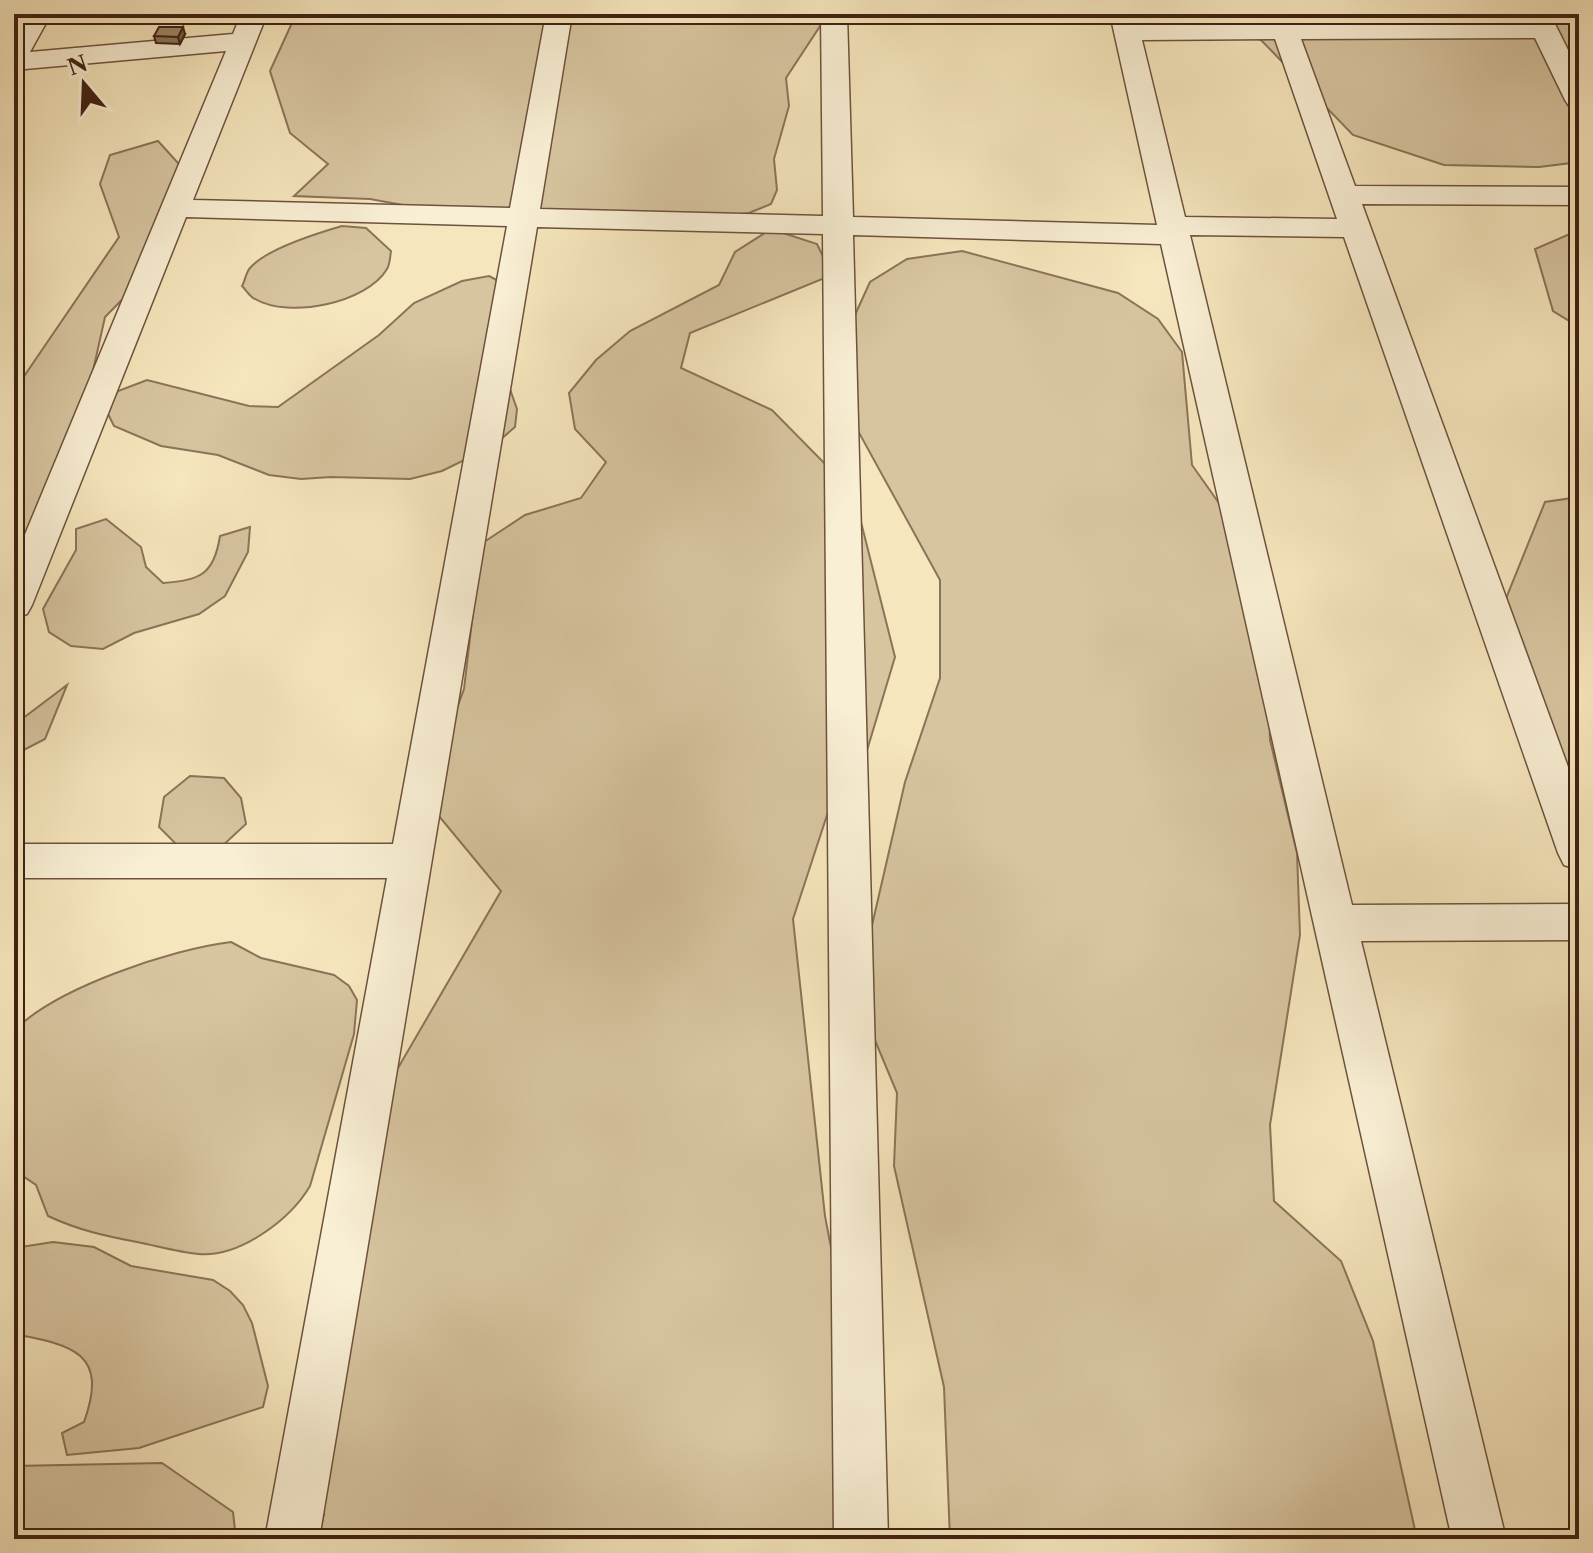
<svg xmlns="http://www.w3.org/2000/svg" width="1593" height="1553" font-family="'Libre Caslon Text',serif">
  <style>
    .green { fill: #d7c5a0; stroke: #8c7358; stroke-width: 2 }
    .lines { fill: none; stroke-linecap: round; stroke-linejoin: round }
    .minor-casing { stroke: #6e523c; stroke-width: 3 }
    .minor { fill: #f9efd4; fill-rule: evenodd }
    .wall { fill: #89745b; stroke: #402111; stroke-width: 2 }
    .shaded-wall { fill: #6f5e4a; stroke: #402111; stroke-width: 2 }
    .building { fill: #9f876a; stroke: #402111; stroke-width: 2 }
  </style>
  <rect width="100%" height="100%" fill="#f6e6bd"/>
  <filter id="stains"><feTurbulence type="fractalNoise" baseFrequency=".0025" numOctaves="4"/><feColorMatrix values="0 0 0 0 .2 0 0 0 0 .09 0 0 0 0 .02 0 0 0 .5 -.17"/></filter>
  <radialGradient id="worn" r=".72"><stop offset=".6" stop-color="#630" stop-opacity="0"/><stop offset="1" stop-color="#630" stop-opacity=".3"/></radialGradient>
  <path class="green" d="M296 14H825L826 17 786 78 789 106 774 159 777 190 771 204 749 213 700 219 622 211 468 217 370 199 294 196 328 164 290 133 270 71Z
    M1194 14H1579V162L1539 167 1444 165 1353 135 1261 40Z
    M158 141 179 164 168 253 105 317 63 505 14 594V391L119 237 100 184 110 155Z
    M342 226 366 228 391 251C390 257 390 264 387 269 367 303 289 319 255 299 250 297 246 290 242 286 245 281 246 272 250 268 266 249 318 233 342 226Z
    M771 229 817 244 832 275 690 333 681 368 772 410 837 476 861 522 895 657 865 757 830 806 793 919 825 1216 857 1385 853 1539H318L324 1514 309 1424 384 1092 501 891 424 798 464 689 481 544 525 515 581 498 606 462 575 429 569 393 596 360 630 331 719 285 735 252Z
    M1579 230V327L1553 311 1535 249Z
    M962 251 1118 293 1158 319 1182 352 1192 465 1248 544 1265 590 1270 740 1297 853 1300 935 1270 1125 1274 1201 1341 1261 1373 1341 1417 1539H950L944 1387 894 1166 897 1093 869 1026 864 960 905 782 940 678V580L852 420 839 350 870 282 907 259Z
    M489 276 508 286 505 375 517 409 515 427 493 446 442 471 410 479 331 477 301 479 269 475 218 455 161 446 114 426 106 410 118 391 147 380 249 406 278 407 379 335 414 303 462 281Z
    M1579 497V838L1503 639 1507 596 1545 502Z
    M106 519 141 547 146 567 163 583C200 580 214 575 220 536L250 527 248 552 225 596 199 614 134 633 103 649 71 646 49 632 43 609 76 550V529Z
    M67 685 45 739 14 755V725Z
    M190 776 224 778 241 798 246 824 219 849 180 848 159 827 164 797Z
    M231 942 261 958 334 975 349 986 357 1000 354 1034 310 1186C290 1220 239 1258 198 1254 178 1252 157 1246 137 1242 105 1236 78 1230 48 1216L36 1185 14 1170V1031C55 988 172 949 231 942Z
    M53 1242 94 1247 131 1266 213 1280 230 1291 243 1305 252 1323 268 1386 263 1407 139 1448 67 1455 62 1433 84 1422C109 1353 73 1345 14 1334V1248Z
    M162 1463 233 1512 236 1539H14V1466Z"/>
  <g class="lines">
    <g class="minor-casing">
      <path id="minor" d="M25 14H51L30 52 233 34 241 14H267L193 200 510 208 546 14H572L540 209 823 216 821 14H847L853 217 1157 225 1110 14H1136L1139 24 1528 22 1524 14H1550L1579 72V108L1569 106 1565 100 1535 38 1301 39 1355 186 1579 187V205L1362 204 1579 797V870L1564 865 1558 853 1344 237 1190 235 1352 905 1579 904V940L1361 941 1506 1539H1452L1161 244 853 235 888 1539H834L823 234 537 227 319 1539H265L387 878H14V844H393L507 226 186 217 32 605 27 614 14 618V561L226 51 14 70V34ZM1275 39 1337 219 1185 217 1142 40Z"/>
    </g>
    <use href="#minor" class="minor"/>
  </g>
  <path class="wall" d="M173 14H190L188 19 174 18Z
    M185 34 180 44 156 43 154 36Z"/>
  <path class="shaded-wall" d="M183 27 185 34 180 44 178 37Z"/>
  <path class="building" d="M159 27H183L178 37 154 36Z"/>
  <rect width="1593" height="1553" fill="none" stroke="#f6e6bd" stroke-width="48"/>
  <rect x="16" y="16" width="1561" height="1521" fill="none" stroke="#402111" stroke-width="4"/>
  <rect x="24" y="24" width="1545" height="1505" fill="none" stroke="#402111" stroke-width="2"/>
  <g transform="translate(84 84) rotate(341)" stroke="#f9efd4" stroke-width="6" paint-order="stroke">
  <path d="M0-6L14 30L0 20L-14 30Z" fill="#402111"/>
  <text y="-12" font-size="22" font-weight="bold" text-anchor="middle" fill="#402111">N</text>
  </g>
  <rect width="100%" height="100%" filter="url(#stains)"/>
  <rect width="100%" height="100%" fill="url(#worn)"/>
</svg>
